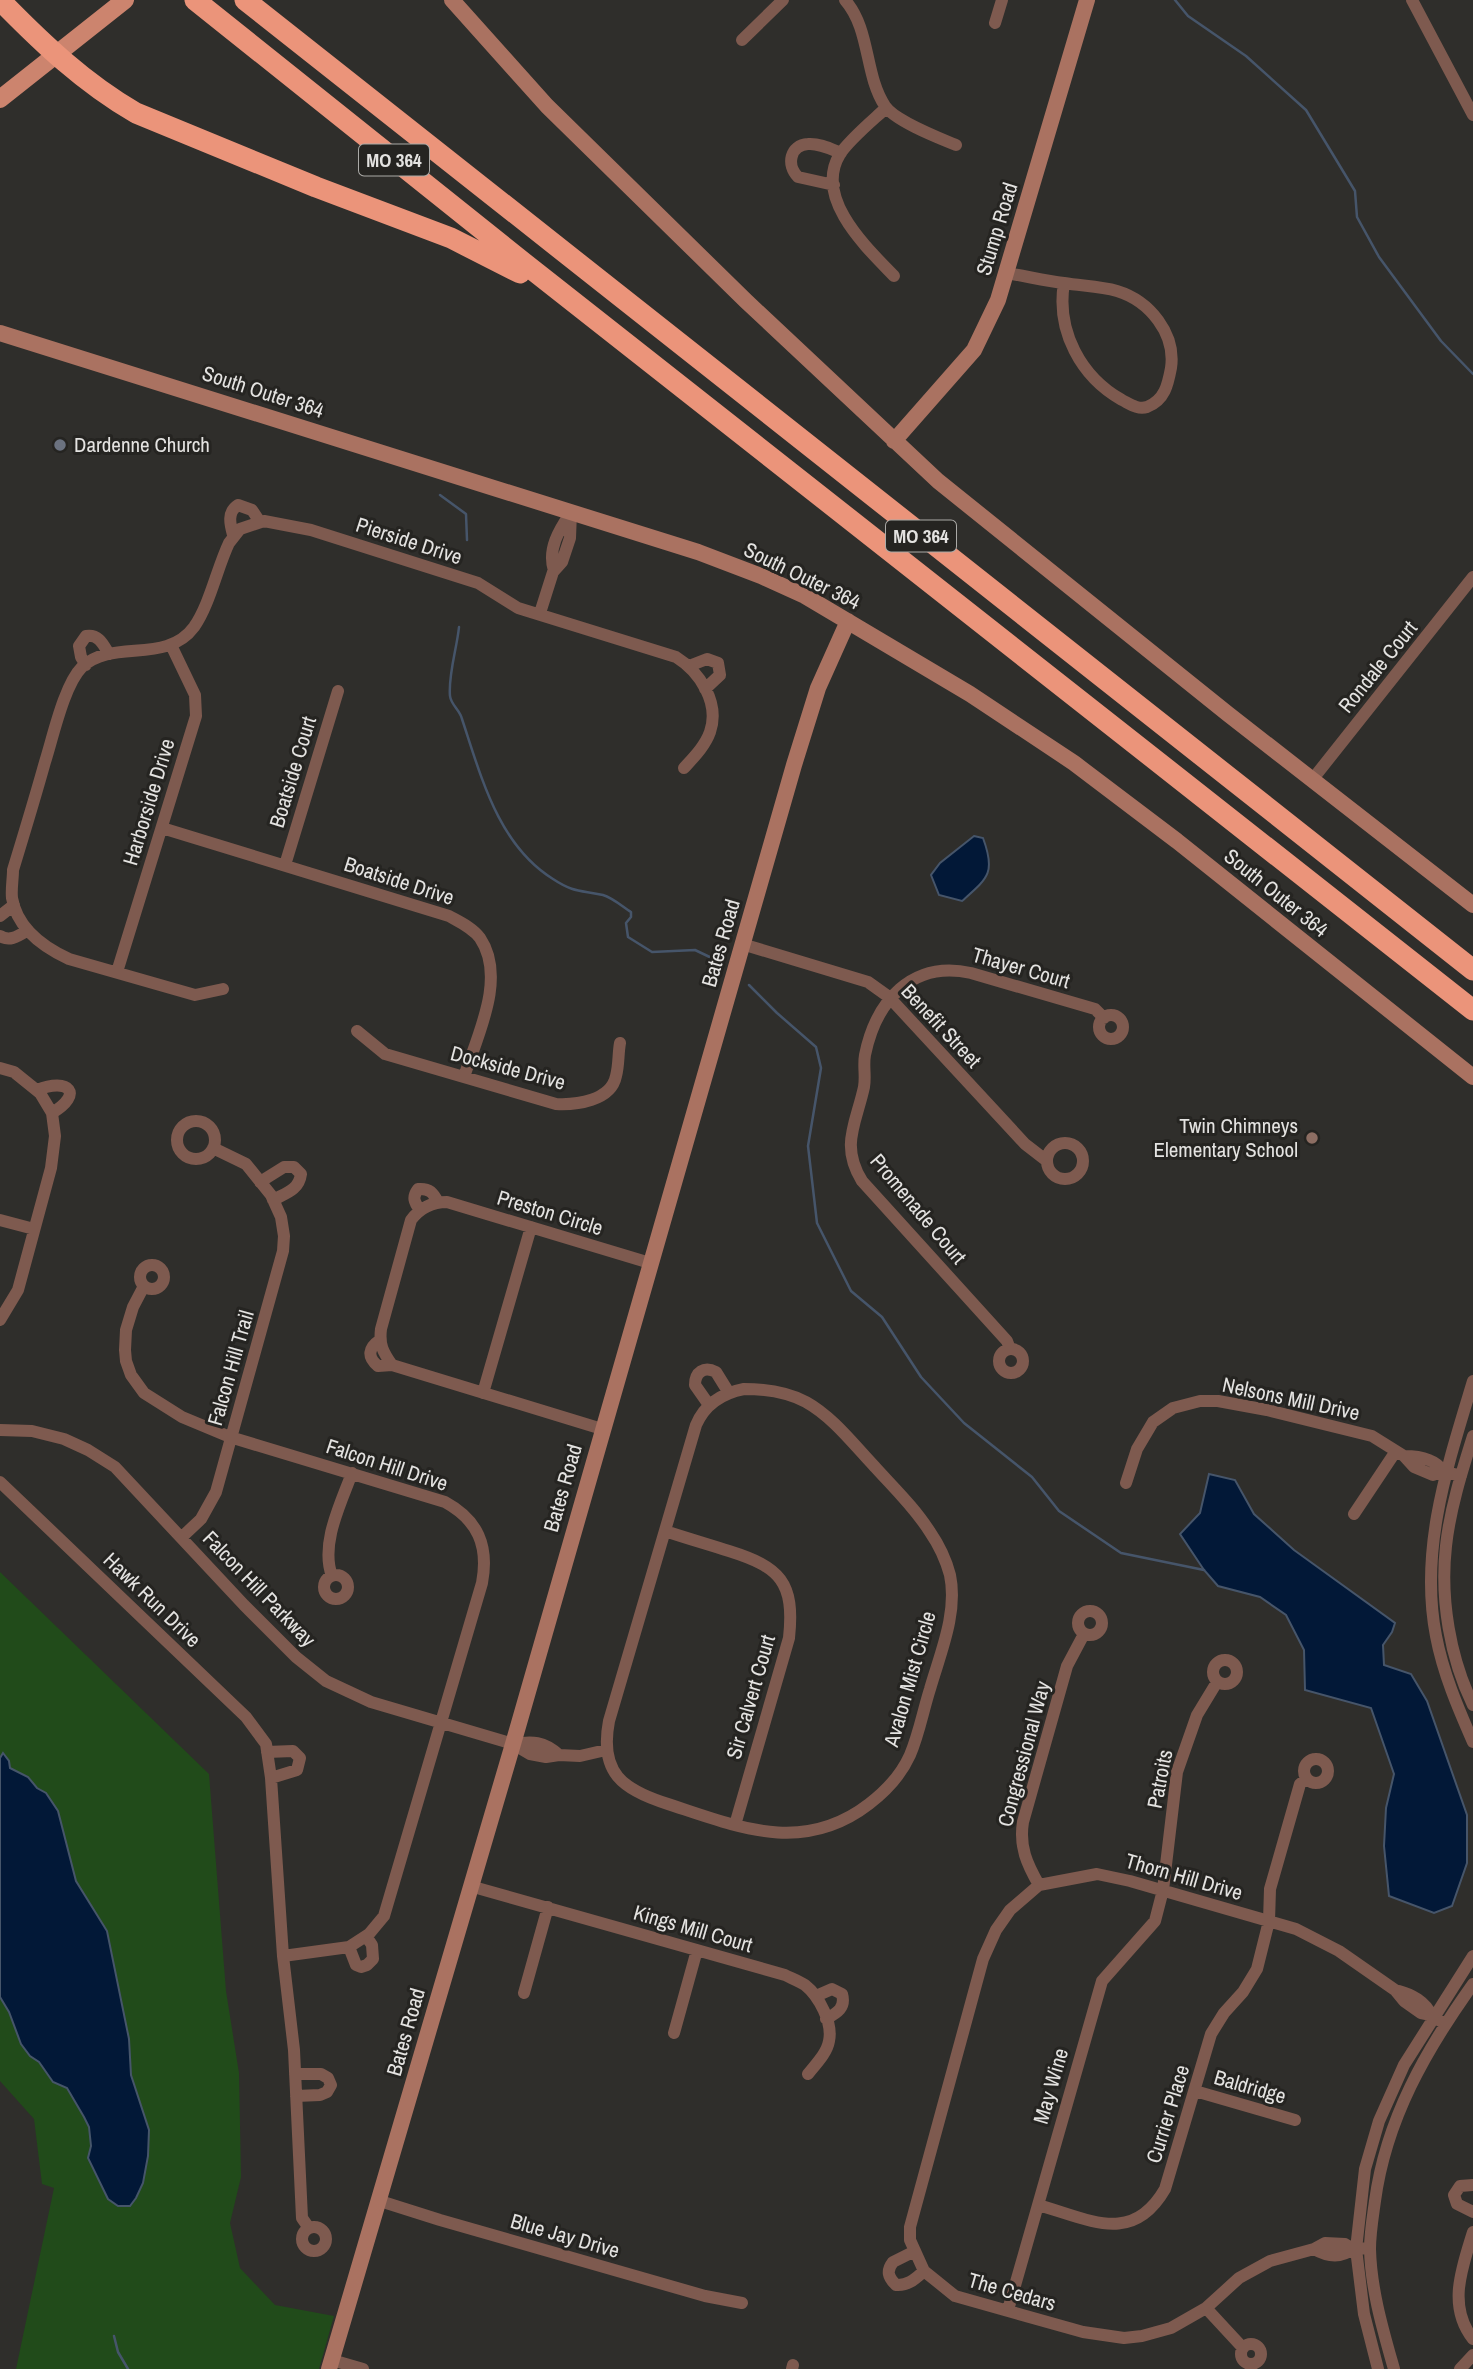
<svg xmlns="http://www.w3.org/2000/svg" width="1473" height="2369" font-family="'Archivo Narrow',sans-serif">
  <style>
    .green { fill: #214b1a }
    .water { fill: #021837; stroke: #46556a; stroke-width: 2 }
    .lines { fill: none; stroke-linecap: round; stroke-linejoin: round }
    .stream { stroke: #46556a; stroke-width: 2.5 }
    .street { stroke: #7e5a4f; stroke-width: 12 }
    .secondary { stroke: #aa7261; stroke-width: 16 }
    .primary { stroke: #cc846e; stroke-width: 18 }
    .highway { stroke: #eb947a; stroke-width: 21 }
    .worship-dot { fill: #6b7280; stroke: #252421; stroke-width: 2.5 }
    .education-dot { fill: #8d6e63; stroke: #252421; stroke-width: 2.5 }
    .labels { text-anchor: middle; stroke-width: 6; stroke-linejoin: round; paint-order: stroke }
    .shield { fill: #252421; stroke: #abaaa7; stroke-width: 2 }
    .shield-label { font-size: 19px; font-weight: bold; fill: #e4e3e1 }
    .street-label { font-size: 21px; fill: #e4e3e1; stroke: #252421 }
    .poi-label { font-size: 21px; fill: #e4e3e1; stroke: #252421; text-anchor: start }
  </style>
  <rect width="100%" height="100%" fill="#2f2e2b"/>
  <path class="green" d="M0 1572 209 1774 226 1991 239 2073 241 2177 230 2223 240 2268 275 2305 334 2316 319 2369H16L54 2188 42 2184 34 2119 0 2081Z"/>
  <path class="water" d="M974 836 983 838C996 873 988 878 962 901L939 895 931 875 940 863Z
    M1209 1474 1235 1480 1254 1514 1294 1550 1395 1623 1392 1632 1383 1645 1384 1665 1411 1674 1427 1701 1467 1815V1863L1452 1906 1434 1913 1389 1896 1384 1846 1386 1808 1394 1774 1371 1708 1305 1690 1304 1650 1286 1615 1260 1597 1218 1586 1204 1570 1180 1534 1200 1513Z
    M3 1753 9 1761 10 1768 28 1777 37 1788 46 1793 58 1811 76 1881 107 1931 129 2039 131 2075 149 2130 148 2156 143 2183 136 2198 130 2206H118L108 2199 88 2158 91 2146 89 2127 84 2117 67 2088 53 2082 39 2062 30 2056 21 2044 9 2012 0 1997V1758Z"/>
  <g class="lines">
    <path class="stream" d="M1175 0 1188 16 1246 56 1306 110 1355 191 1357 217 1379 257 1441 341 1473 374
      M440 495 466 514 467 540
      M459 627C457 648 448 675 450 696 451 705 460 710 462 719 481 776 498 845 553 879 574 893 581 890 603 895 613 898 623 907 631 912V917L626 923 628 937 652 952 695 950 716 960
      M749 985 777 1013 816 1047 821 1068 808 1146 817 1223 851 1291 882 1317 921 1377 964 1423 1032 1477 1059 1511 1121 1553 1204 1570
      M114 2336 118 2352 128 2369"/>
    <path class="street" d="M845 0C871 30 864 74 885 106 895 121 939 138 956 145
      M1412 0 1473 115
      M995 23 1002 0
      M742 40 783 0
      M886 108C872 121 850 139 840 154 813 198 867 248 894 276
      M834 185 798 177C786 165 790 145 808 144 819 143 831 149 841 153
      M1006 273C1026 276 1045 281 1064 283 1082 286 1100 286 1117 291 1150 301 1176 334 1171 368 1168 384 1165 400 1147 407 1138 410 1130 404 1122 400 1081 377 1056 331 1064 283
      M233 535C230 524 227 512 238 505L252 510 260 522
      M554 571C547 549 559 530 571 512
      M540 613 553 572 562 562 570 538 571 512
      M86 665 81 657 79 646 86 636C99 634 103 644 109 654
      M689 666 707 659 718 663 720 675 705 689
      M1312 780 1473 577
      M162 828 449 916C460 922 473 928 480 938 507 978 477 1036 464 1077
      M285 865 338 691
      M0 916 14 905
      M0 936C10 942 18 936 28 930
      M742 944 868 982 889 997 1025 1144 1047 1161
      M117 972 196 716 195 695 171 645
      M223 989 195 995 69 959C43 947 17 928 12 898 11 889 13 879 13 870 24 834 35 798 45 762 53 737 64 685 82 667 113 638 166 665 194 627 210 604 217 568 229 543L240 529 264 521 311 530 478 583 518 608 676 657C700 672 720 703 710 732 705 746 694 757 684 768
      M1099 1027a12 12 0 1 1 24 0a12 12 0 1 1-24 0Z
      M357 1031 385 1054 556 1104C576 1105 611 1101 616 1076 619 1065 618 1054 620 1043
      M0 1068 14 1072 40 1093 52 1113 55 1136 51 1168 18 1290 0 1320
      M37 1090C69 1077 84 1094 52 1113
      M177 1140a19 19 0 1 1 38 0a19 19 0 1 1-38 0Z
      M1047 1161a18 18 0 1 1 36 0a18 18 0 1 1-36 0Z
      M260 1182 284 1167H294L301 1174C299 1190 286 1193 273 1200
      M420 1210C414 1202 412 1197 418 1189 430 1188 433 1193 438 1202
      M0 1220 34 1229
      M140 1277a12 12 0 1 1 24 0a12 12 0 1 1-24 0Z
      M144 1286 133 1307 126 1330 125 1350 126 1361 131 1375 144 1393 182 1417 230 1437 445 1502C478 1520 489 1546 482 1583L384 1916 369 1934 349 1947 283 1956
      M380 1340C368 1348 367 1357 378 1366L392 1365
      M1010 1349 1007 1341 862 1181C840 1145 856 1124 864 1087 866 1076 863 1066 865 1055 876 1001 912 960 971 973L1095 1009 1104 1018
      M999 1361a12 12 0 1 1 24 0a12 12 0 1 1-24 0Z
      M1473 1381C1448 1464 1419 1549 1436 1636 1443 1673 1458 1708 1473 1742
      M744 1389C765 1389 787 1392 806 1402 833 1417 854 1445 875 1467 894 1488 915 1508 930 1532 939 1545 946 1560 950 1575 958 1613 940 1654 930 1689 923 1711 919 1734 910 1755 901 1775 886 1791 869 1804 803 1855 738 1827 668 1804 623 1790 599 1773 609 1721L696 1425C705 1404 723 1393 744 1389Z
      M483 1393 531 1227
      M709 1405 695 1385C695 1372 704 1366 716 1372L729 1393
      M602 1429 392 1365C383 1352 379 1345 381 1329L411 1220C420 1208 432 1202 447 1202L650 1263
      M0 1430 32 1431 64 1439 88 1450 115 1467 244 1605 296 1657 326 1681 371 1702 513 1744 530 1754 546 1757 559 1755 580 1756 606 1750
      M1473 1436C1462 1471 1450 1509 1446 1546 1440 1599 1450 1658 1473 1705
      M1404 1456C1419 1456 1435 1459 1443 1471
      M0 1482 246 1717 266 1744 271 1778 283 1956 294 2050 302 2218 309 2228
      M1126 1483 1137 1449 1153 1422 1173 1408 1200 1401H1218L1267 1410 1372 1436 1404 1456 1414 1467 1433 1475 1443 1471 1461 1476
      M1354 1514 1396 1451
      M665 1531C686 1538 707 1544 729 1551 780 1567 795 1582 789 1638L735 1825
      M182 1537 201 1519 216 1492 283 1251 284 1236 281 1217 271 1195 246 1164 213 1148
      M324 1587a12 12 0 1 1 24 0a12 12 0 1 1-24 0Z
      M332 1576C320 1544 341 1503 352 1473
      M1078 1623a12 12 0 1 1 24 0a12 12 0 1 1-24 0Z
      M1213 1672a12 12 0 1 1 24 0a12 12 0 1 1-24 0Z
      M513 1744C532 1741 544 1741 559 1755
      M267 1752 293 1751 300 1758 297 1770 271 1778
      M1304 1771a12 12 0 1 1 24 0a12 12 0 1 1-24 0Z
      M1039 1885C1027 1864 1019 1847 1023 1822L1067 1666 1084 1634
      M470 1886 785 1975C791 1978 799 1981 805 1985 819 1996 833 2023 829 2041 827 2053 816 2064 808 2074
      M349 1947 356 1965 361 1967 367 1965 373 1959 372 1945 366 1936
      M1399 1991C1411 1994 1426 2002 1431 2015
      M524 1993 548 1907
      M816 1996 832 1989 842 1994C846 2008 837 2013 826 2019
      M674 2033 697 1950
      M295 2074H321L328 2078 331 2085 327 2092 320 2095 296 2096
      M1195 2091 1295 2120
      M1473 2185 1460 2186 1454 2195 1457 2204 1473 2212
      M380 2201 440 2220 705 2296 742 2303
      M1038 2205C1089 2219 1132 2246 1165 2189L1211 2034 1224 2013 1243 1992 1257 1969 1269 1921 1270 1889 1300 1784 1306 1779
      M302 2239a12 12 0 1 1 24 0a12 12 0 1 1-24 0Z
      M1473 2232C1462 2268 1447 2306 1473 2339
      M1370 2248 1353 2249 1345 2244 1325 2243 1314 2249 1270 2261 1239 2278 1206 2308 1171 2328 1142 2336 1124 2338 1083 2332 955 2296 924 2271 910 2240V2227L983 1959 996 1930 1010 1910 1039 1885 1097 1874 1130 1881 1296 1929 1339 1951 1395 1990 1404 2001 1421 2013 1431 2015 1445 2024
      M1314 2249C1328 2257 1341 2258 1353 2249
      M915 2251 893 2262C886 2271 888 2277 896 2285 908 2286 915 2279 924 2271
      M1206 2308 1243 2348
      M1008 2310 1102 1981 1155 1921 1163 1890 1177 1772 1197 1715 1217 1682
      M1241 2354a10 10 0 1 1 20 0a10 10 0 1 1-20 0Z
      M332 2360 363 2369
      M792 2369 793 2365
      M1378 2369 1364 2314 1356 2249 1365 2169 1379 2121 1404 2065 1473 1956
      M1394 2369C1383 2330 1371 2290 1370 2249 1370 2233 1373 2216 1375 2201 1386 2119 1426 2050 1473 1984
      M1460 2369 1473 2355"/>
    <path class="secondary" d="M452 0 547 106 746 301 938 481 1228 714 1473 905
      M0 333 698 552 761 576 805 596 970 694 1074 763 1177 841 1473 1077
      M894 441 974 350 998 300 1087 0
      M329 2369 513 1744 794 765 818 688 848 621"/>
    <path class="primary" d="M0 99 125 0"/>
    <path class="highway" d="M0 0C42 43 84 83 136 113L316 187 451 238 520 273
      M195 0 524 263 1473 1010
      M245 0 1473 970"/>
  </g>
  <circle class="worship-dot" cx="60" cy="445" r="7"/>
  <circle class="education-dot" cx="1312" cy="1138" r="7"/>
  <g class="labels">
    <g class="shield">
      <rect x="359" y="144.5" width="70" height="31" rx="5"/>
      <rect x="886" y="520.5" width="70" height="31" rx="5"/>
    </g>
    <g class="shield-label">
      <text x="394" y="167">MO 364</text>
      <text x="921" y="543">MO 364</text>
    </g>
    <g class="street-label">
      <text transform="translate(997 229) rotate(-73)" y="7">Stump Road</text>
      <text transform="translate(263 392) rotate(18)" y="7">South Outer 364</text>
      <text transform="translate(409 541) rotate(18)" y="7">Pierside Drive</text>
      <text transform="translate(802 576) rotate(26)" y="7">South Outer 364</text>
      <text transform="translate(1378 667) rotate(-51)" y="7">Rondale Court</text>
      <text transform="translate(293 772) rotate(-73)" y="7">Boatside Court</text>
      <text transform="translate(149 802) rotate(-73)" y="7">Harborside Drive</text>
      <text transform="translate(399 881) rotate(18)" y="7">Boatside Drive</text>
      <text transform="translate(1276 893) rotate(39)" y="7">South Outer 364</text>
      <text transform="translate(721 943) rotate(-74)" y="7">Bates Road</text>
      <text transform="translate(1021 968) rotate(16)" y="7">Thayer Court</text>
      <text transform="translate(941 1026) rotate(47)" y="7">Benefit Street</text>
      <text transform="translate(508 1068) rotate(15)" y="7">Dockside Drive</text>
      <text transform="translate(918 1209) rotate(50)" y="7">Promenade Court</text>
      <text transform="translate(550 1213) rotate(17)" y="7">Preston Circle</text>
      <text transform="translate(231 1368) rotate(-74)" y="7">Falcon Hill Trail</text>
      <text transform="translate(1291 1399) rotate(12)" y="7">Nelsons Mill Drive</text>
      <text transform="translate(387 1465) rotate(18)" y="7">Falcon Hill Drive</text>
      <text transform="translate(563 1488) rotate(-74)" y="7">Bates Road</text>
      <text transform="translate(259 1589) rotate(46)" y="7">Falcon Hill Parkway</text>
      <text transform="translate(152 1600) rotate(44)" y="7">Hawk Run Drive</text>
      <text transform="translate(910 1679) rotate(-74)" y="7">Avalon Mist Circle</text>
      <text transform="translate(751 1697) rotate(-74)" y="7">Sir Calvert Court</text>
      <text transform="translate(1024 1754) rotate(-75)" y="7">Congressional Way</text>
      <text transform="translate(1160 1779) rotate(-79)" y="7">Patroits</text>
      <text transform="translate(1184 1877) rotate(16)" y="7">Thorn Hill Drive</text>
      <text transform="translate(693 1929) rotate(16)" y="7">Kings Mill Court</text>
      <text transform="translate(406 2032) rotate(-74)" y="7">Bates Road</text>
      <text transform="translate(1051 2086) rotate(-74)" y="7">May Wine</text>
      <text transform="translate(1250 2087) rotate(16)" y="7">Baldridge</text>
      <text transform="translate(1168 2114) rotate(-73)" y="7">Currier Place</text>
      <text transform="translate(565 2236) rotate(16)" y="7">Blue Jay Drive</text>
      <text transform="translate(1012 2292) rotate(16)" y="7">The Cedars</text>
    </g>
    <g class="poi-label">
      <text x="74" y="452">Dardenne Church</text>
      <text x="1298" y="1133" text-anchor="end">Twin Chimneys<tspan x="1298" dy="24">Elementary School</tspan></text>
    </g>
  </g>
</svg>
